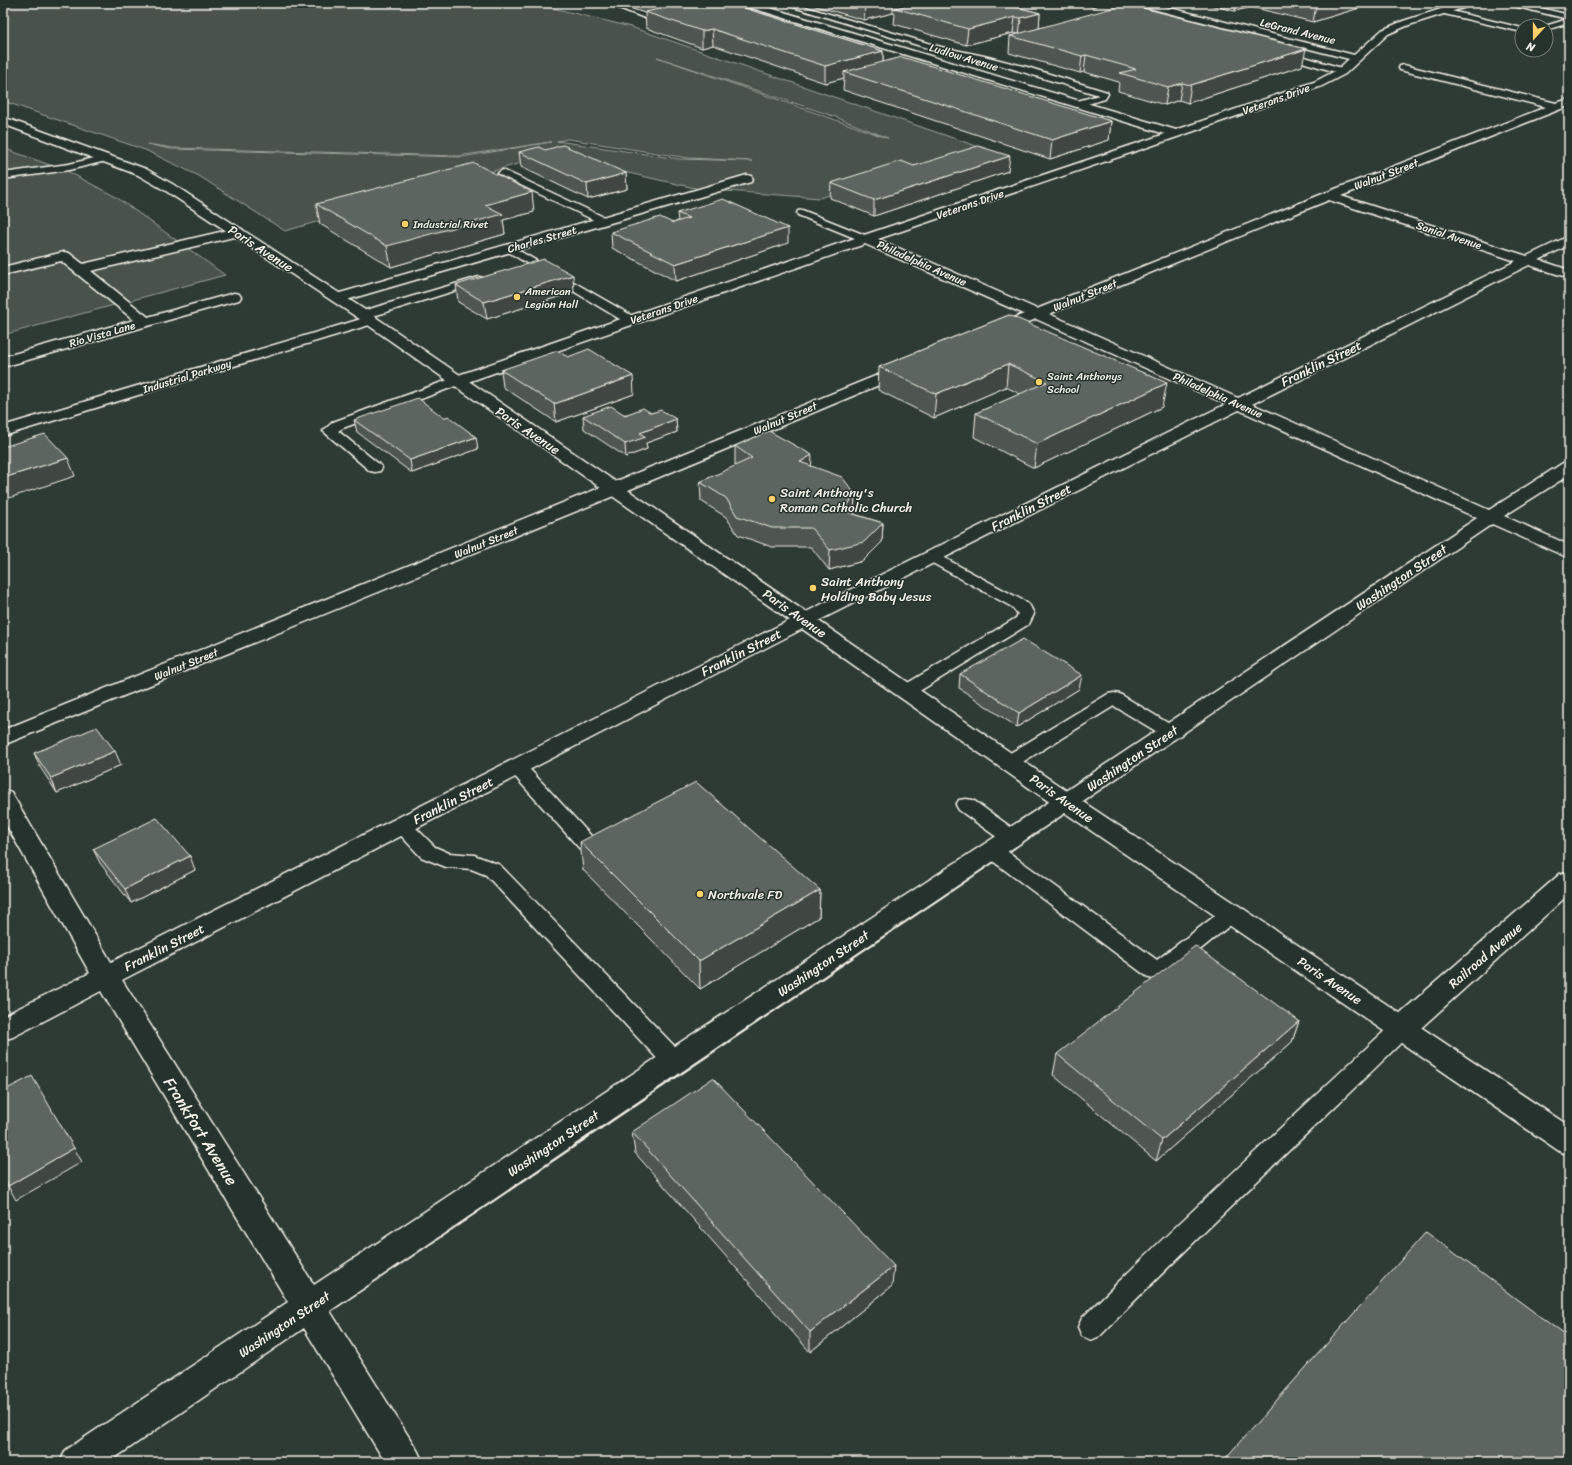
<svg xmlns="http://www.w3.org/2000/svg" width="1572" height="1465" font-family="Sriracha,sans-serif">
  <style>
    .green { fill: #48524c; stroke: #9ea29a; fill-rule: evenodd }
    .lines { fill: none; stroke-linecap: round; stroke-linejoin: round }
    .service-casing { stroke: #f4f1e8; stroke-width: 3 }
    .minor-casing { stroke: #f4f1e8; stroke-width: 3 }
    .tertiary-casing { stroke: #f4f1e8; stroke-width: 3 }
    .service { fill: #26332d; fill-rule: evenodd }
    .minor { fill: #26332d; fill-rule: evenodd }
    .tertiary { fill: #26332d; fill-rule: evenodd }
    .wall { fill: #4f5751; stroke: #f4f1e8 }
    .shaded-wall { fill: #404742; stroke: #f4f1e8 }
    .building { fill: #5c655e; stroke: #f4f1e8 }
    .poi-dot { fill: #ffd166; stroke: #26332d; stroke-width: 1.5 }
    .labels { text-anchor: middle; stroke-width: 3; stroke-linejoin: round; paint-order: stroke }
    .far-street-label { font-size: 11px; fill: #f4f1e8; stroke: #26332d }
    .far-poi-label { font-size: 11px; fill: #f4f1e8; stroke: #26332d; text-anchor: start }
    .street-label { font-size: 13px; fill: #f4f1e8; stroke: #26332d }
    .poi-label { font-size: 13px; fill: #f4f1e8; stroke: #26332d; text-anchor: start }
    .near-street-label { font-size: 16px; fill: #f4f1e8; stroke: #26332d }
  </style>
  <rect width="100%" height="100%" fill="#2e3b34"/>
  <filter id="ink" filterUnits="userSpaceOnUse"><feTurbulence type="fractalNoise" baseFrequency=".025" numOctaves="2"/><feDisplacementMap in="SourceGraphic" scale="8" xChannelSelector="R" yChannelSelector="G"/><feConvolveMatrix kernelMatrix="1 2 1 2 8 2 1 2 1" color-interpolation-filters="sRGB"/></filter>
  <g filter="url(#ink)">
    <path class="green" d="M3 3H532L631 27 982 148 820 198 699 189 549 155 285 231 199 176 145 150 3 101ZM657 57 833 116 888 138H887ZM568 139 688 158 752 161 679 159 557 141ZM551 142 462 157 170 149 147 144 173 148 458 156Z
      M3 148 69 172 116 197 225 275 3 335Z"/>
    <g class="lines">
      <g class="service-casing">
        <path id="service" d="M606 3H617L665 21 661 23H658Z
          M780 3H792L941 47 984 56 1027 67 1107 92 1108 94 1105 99 1077 107 1074 106 1073 104 1074 102 1099 95 983 60 937 51Z
          M1084 3H1096L1097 4 1093 6Z
          M1508 3H1521L1569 15V23L1546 30V26H1545L1568 19 1509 5Z
          M1440 9H1443L1522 28V32L1440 13Z
          M1301 43H1304L1308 45 1288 52 1345 69 1346 71 1342 73H1339L1282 56 1280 51 1281 49Z
          M107 155 112 158 110 160 69 170 3 179V173L69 164Z
          M503 170 608 219 609 221 604 224 600 223 500 175 498 173Z
          M802 210 870 237 871 239 870 241H862L798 215 797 213 798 211Z
          M509 245 636 318 638 321 636 324H628L505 250 504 248 505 246Z
          M479 277 483 278 485 280 483 282 367 318H359L357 315 359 312Z
          M456 377 461 378 462 381 461 384 343 428 338 431 380 465 382 468 380 471 375 472 370 471 323 431 333 422Z
          M932 552 937 554 1024 601 1030 606 1034 614 1029 624 913 695 907 696 901 695 898 691 901 687 1016 618 1018 614 1012 607 927 560 924 557 927 554Z
          M1114 693 1120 694 1176 728 1179 732 1176 736 1170 738 1164 736 1114 706 1016 766 1009 768 1002 766 1000 762 1002 758 1108 694Z
          M517 761 524 763 594 839 597 844 594 849 587 851 580 849 510 771 508 767 510 763Z
          M966 799 973 800 1019 833 1022 838 1019 843 1012 845 1005 843 959 810 956 805 959 800Z
          M402 819 409 821 435 847 449 853 474 855 500 865 682 1054 685 1061 682 1068 674 1070 666 1068 486 875 471 869 446 867 421 857 392 826 395 821Z
          M993 844 1000 846 1157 960 1224 909 1231 906 1238 909 1241 914 1238 919 1165 978 1157 980 1149 978 986 856 983 851 986 846Z
          M1401 1020 1409 1023 1412 1029 1409 1035C1306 1136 1200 1233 1100 1336L1091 1340 1082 1336 1078 1327 1082 1318C1183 1217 1289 1121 1393 1023Z"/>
      </g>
      <g class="minor-casing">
        <path id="minor" d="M741 3H754L1176 130 1314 82 1337 70 1349 59 1137 5 1136 3H1151L1354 55 1382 30 1403 21 1460 3H1473L1472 5 1409 25 1388 34 1345 74 1322 86 1180 136 878 239 1037 309 1325 193 1546 107 1400 70 1399 68 1400 66 1404 65 1556 103 1569 99V106L1561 109 1341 196 1527 256 1569 236V245L1539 260 1569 270V278L1529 265 1252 404 1489 510 1563 463 1569 462V475L1504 516 1569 545V558L1492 524C1105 787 716 1047 330 1311L417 1450 423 1462H385L304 1328 109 1462H60L66 1450 288 1302 101 991 13 1037 3 1040V1016L90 973 3 819V790L11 792 111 962 798 616 1226 404 1036 319 999 334 994 335 989 334 987 331 989 328 1024 314 865 244 462 384 456 386 450 384 448 381 450 378 861 236 1165 134 742 5ZM1329 200 1516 261 1238 398 1049 314ZM1239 410 1477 518 1058 796 664 1053 314 1285 122 980 812 624Z
          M747 175 751 176 753 179 751 182 343 301 338 302 333 301 331 298 333 295Z
          M237 228 242 229 243 232 242 235 91 271 148 317 234 293 239 294 241 297 239 300 3 367V357L134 320 61 261 3 275V267L64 252 69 253 83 264Z
          M371 316 376 317 378 320 376 323 3 436V426Z
          M905 364 910 366 913 369 910 372 621 493 3 745V730Z
          M1569 871V894L1411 1037 1401 1040 1391 1037 1387 1029 1391 1021 1560 874Z"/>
      </g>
      <g class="tertiary-casing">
        <path id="tertiary" d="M3 117 146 169 174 185 368 312 1074 796 1569 1126V1155L1559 1151 1058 808 358 318 166 191 138 175 3 124Z"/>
      </g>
      <use href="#service" class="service"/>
      <use href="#minor" class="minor"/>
      <use href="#tertiary" class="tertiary"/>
    </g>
    <path class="wall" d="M627 3H728L883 51V62L1111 121 1109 140 1050 159 843 90 844 78 825 83 713 45 702 48 646 28 645 13 629 8V4Z
      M805 3H1001L1040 13 1039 28 1302 66 1188 103 1179 100 1165 105 1118 91 1119 82 1084 72 1080 73 1009 53 1010 36 1018 34 1013 33 966 45 894 24 895 14 893 13 864 20Z
      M1201 3H1376L1313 22 1251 7 1235 11Z
      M519 152 626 173 627 189 588 199 521 167Z
      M914 166 1008 171 874 216 830 198 831 183Z
      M316 204 534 212 503 220 505 234 391 267 320 224Z
      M677 213 788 243 676 281 612 248 611 232 673 223 678 221Z
      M456 285 574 292 487 319 458 302Z
      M1009 315 1162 407 1034 468 974 437 976 413 1020 394 1006 387 934 418 878 390 879 367Z
      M568 357 634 394 556 422 503 387 501 370Z
      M651 413 676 419 677 432 646 443 647 449 626 457 584 429 583 416Z
      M444 418 478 449 412 473 357 432 354 420Z
      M735 446 811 466 855 494 854 514 883 523 882 542 863 561 829 570 811 547H772L738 535 726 517 701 501 700 482 736 466 735 465Z
      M960 674 1079 689 1017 727 959 688Z
      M34 753 121 765 57 793 40 767Z
      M580 842 820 890 819 917 700 989 583 870Z
      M93 849 195 870 131 903 100 863Z
      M1299 1021 1292 1042 1156 1161 1053 1075 1057 1054Z
      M632 1132 892 1286 810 1352 635 1153Z"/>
    <path class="shaded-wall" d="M872 3H893V13L864 20 865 5Z
      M1237 3H1252L1251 7 1235 11Z
      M1326 3H1376L1313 22 1316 6Z
      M1040 13 1039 29 1019 35 1021 18Z
      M1015 17 1013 33 966 45 968 29Z
      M712 29 713 45 702 48V31Z
      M1306 49 1302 66 1188 103 1191 85Z
      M883 51V68L844 72V78L825 83V66Z
      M1086 55 1084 72 1080 73 1082 56Z
      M1182 83 1179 100 1165 105 1168 87Z
      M1111 121 1109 140 1050 159 1052 140Z
      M1010 156 1008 171 874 216V200Z
      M626 173 627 189 588 199 587 184Z
      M532 192 534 212 503 220 505 234 391 267 387 246 485 205Z
      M788 228V243L676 281 675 264Z
      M573 275 574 292 487 319 484 302Z
      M1008 364 1006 387 934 418 936 394Z
      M633 376 634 394 556 422 554 404Z
      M1167 383 1162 407 1034 468 1037 444Z
      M676 419 677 432 646 443 647 449 626 457 625 444 640 433Z
      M476 437 478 449 412 473 410 460Z
      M812 455 811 474 800 462Z
      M68 458 75 476 3 500V478Z
      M855 494 854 514 844 531V511Z
      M883 523 882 542 863 561 829 570 830 550Z
      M1082 675 1079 689 1017 727 1019 713Z
      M115 751 121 765 57 793 51 778Z
      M190 856 195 870 131 903 125 889Z
      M820 890 819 917 700 989 699 961Z
      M1299 1021 1292 1042 1156 1161 1162 1140Z
      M74 1148 82 1162 16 1200 8 1186Z
      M894 1266 892 1286 810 1352V1332Z"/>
    <path class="building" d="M650 3H689L665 8Z
      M689 3H728L883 51 825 66 712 29 702 31 645 12Z
      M859 3H872L865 5Z
      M912 3H1001L1040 13 1021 18 1015 17 968 29 895 8 915 4Z
      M1304 3H1326L1316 6Z
      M1127 4 1306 49 1191 85 1182 83 1168 87 1120 73 1136 69 1086 55 1082 56 1010 36Z
      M902 57 1111 121 1052 140 844 72Z
      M563 145 626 173 587 184 519 152 539 147 545 150Z
      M978 146 1010 156 874 200 831 183 901 161 914 166Z
      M474 163 532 192 485 205 503 214 387 246 316 204Z
      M723 199 788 228 675 264 611 232 660 217 673 223 689 218 677 213Z
      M544 259 573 275 484 302 456 285Z
      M1009 315 1167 383 1037 444 976 413 1047 382 1008 364 936 394 879 367Z
      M589 349 633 376 554 404 501 370 557 351 568 357Z
      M418 398 444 418 448 416 476 437 410 460 354 420Z
      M611 406 625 415 643 408 651 413 661 410 676 419 640 433 646 437 625 444 583 416Z
      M769 431 812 455 800 462 842 477 855 494 844 511 883 523 864 542 830 550 811 528H772L737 516 726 498 700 482 752 458 735 446Z
      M45 434 68 458 3 478V447Z
      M1023 639 1082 675 1019 713 960 674Z
      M97 727 115 751 51 778 34 753Z
      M696 782 820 890 699 961 580 842Z
      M157 818 190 856 125 889 93 849Z
      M1195 946 1299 1021 1162 1140 1057 1054Z
      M32 1076 74 1148 8 1186 3 1177V1091Z
      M713 1078 894 1266 810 1332 632 1132Z
      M1426 1232 1569 1338V1462H1222Z"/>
  </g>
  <g class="poi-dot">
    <circle cx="405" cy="224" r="4"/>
    <circle cx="517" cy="297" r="4"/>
    <circle cx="1039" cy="382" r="4"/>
    <circle cx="772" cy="499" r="4"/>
    <circle cx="813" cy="588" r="4"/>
    <circle cx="700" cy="894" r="4"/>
  </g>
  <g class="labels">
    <g class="far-street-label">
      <text transform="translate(1298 31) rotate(14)" y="4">LeGrand Avenue</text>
      <text transform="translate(964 57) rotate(17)" y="4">Ludlow Avenue</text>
      <text transform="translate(1276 99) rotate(-20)" y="4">Veterans Drive</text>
      <text transform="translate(1386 174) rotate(-21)" y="4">Walnut Street</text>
      <text transform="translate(970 204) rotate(-19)" y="4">Veterans Drive</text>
      <text transform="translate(1449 235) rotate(18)" y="4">Sanial Avenue</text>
      <text transform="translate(542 239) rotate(-16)" y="4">Charles Street</text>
      <text transform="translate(922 263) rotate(24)" y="4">Philadelphia Avenue</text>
      <text transform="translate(1085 295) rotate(-22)" y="4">Walnut Street</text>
      <text transform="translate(664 309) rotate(-19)" y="4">Veterans Drive</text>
      <text transform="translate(102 334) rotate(-16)" y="4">Rio Vista Lane</text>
      <text transform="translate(187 376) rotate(-17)" y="4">Industrial Parkway</text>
      <text transform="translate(1218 395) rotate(24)" y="4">Philadelphia Avenue</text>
      <text transform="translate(785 418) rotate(-23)" y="4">Walnut Street</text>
      <text transform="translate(486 542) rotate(-22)" y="4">Walnut Street</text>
      <text transform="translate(186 664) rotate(-22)" y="4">Walnut Street</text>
    </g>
    <g class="far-poi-label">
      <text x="413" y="228">Industrial Rivet</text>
      <text x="525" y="295">American<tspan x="525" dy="13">Legion Hall</tspan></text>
      <text x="1047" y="380">Saint Anthonys<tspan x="1047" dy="13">School</tspan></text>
    </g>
    <g class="street-label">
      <text transform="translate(261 248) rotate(33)" y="5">Paris Avenue</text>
      <text transform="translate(1321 363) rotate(-26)" y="5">Franklin Street</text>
      <text transform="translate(528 430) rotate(34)" y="5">Paris Avenue</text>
      <text transform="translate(1031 507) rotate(-27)" y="5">Franklin Street</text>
      <text transform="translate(1401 577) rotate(-34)" y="5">Washington Street</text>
      <text transform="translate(795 613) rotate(35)" y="5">Paris Avenue</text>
      <text transform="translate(741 652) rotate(-27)" y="5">Franklin Street</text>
      <text transform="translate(1132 758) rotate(-34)" y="5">Washington Street</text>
      <text transform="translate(1062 798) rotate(35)" y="5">Paris Avenue</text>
      <text transform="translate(453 800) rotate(-27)" y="5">Franklin Street</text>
      <text transform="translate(164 947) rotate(-27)" y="5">Franklin Street</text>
      <text transform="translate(1485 955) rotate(-41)" y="5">Railroad Avenue</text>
      <text transform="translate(823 963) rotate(-34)" y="5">Washington Street</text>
      <text transform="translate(1330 980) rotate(34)" y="5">Paris Avenue</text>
      <text transform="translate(553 1143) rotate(-34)" y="5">Washington Street</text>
      <text transform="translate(284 1324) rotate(-34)" y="5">Washington Street</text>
    </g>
    <g class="poi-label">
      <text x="780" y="497">Saint Anthony's<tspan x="780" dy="15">Roman Catholic Church</tspan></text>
      <text x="821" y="586">Saint Anthony<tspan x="821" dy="15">Holding Baby Jesus</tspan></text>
      <text x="708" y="899">Northvale FD</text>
    </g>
    <g class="near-street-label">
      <text transform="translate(201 1131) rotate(58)" y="6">Frankfort Avenue</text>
    </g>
  </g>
  <rect width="1572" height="1465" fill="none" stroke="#26332d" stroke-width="16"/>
  <rect x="8" y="8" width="1556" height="1449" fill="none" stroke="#f4f1e8" stroke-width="1.5" filter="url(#ink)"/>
  <g transform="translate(1534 38) rotate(201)"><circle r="19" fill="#26332d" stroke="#787f78"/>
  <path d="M0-3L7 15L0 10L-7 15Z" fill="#ffd166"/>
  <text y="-6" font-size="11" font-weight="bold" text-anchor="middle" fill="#f4f1e8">N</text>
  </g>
</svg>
